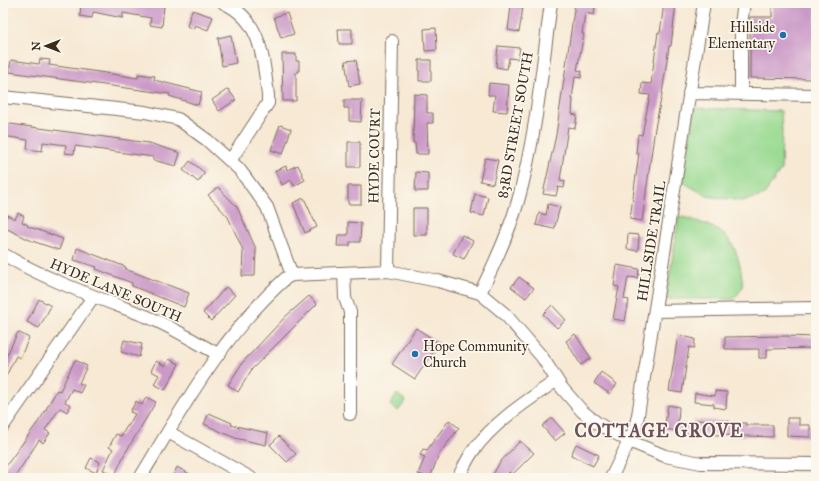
<svg xmlns="http://www.w3.org/2000/svg" width="819" height="481" font-family="'IM FELL Great Primer',serif">
  <style>
    .green { fill: #97d990; stroke: #698257 }
    .building { fill: #cb99c8 }
    .lines { fill: none; stroke-linecap: round; stroke-linejoin: round }
    .minor-casing { stroke: #7d6d5e; stroke-width: 14 }
    .minor { stroke: #fff; stroke-width: 12 }
    .poi-dot { fill: #1f6fb2; stroke: #fbf7ec; stroke-width: 1.5 }
    .labels { text-anchor: middle; stroke-width: 3.5; stroke-linejoin: round; paint-order: stroke }
    .poi-label { font-size: 14px; fill: #3b2a1e; stroke: #fbf7ec; text-anchor: end }
    .street-label { font-size: 14px; fill: #3b2a1e; stroke: #fbf7ec }
    .district-label { font-size: 18px; font-weight: bold; letter-spacing: 1px; fill: #6d515a; stroke: #fbf7ec }
  </style>
  <rect width="100%" height="100%" fill="#fbf7ec"/>
  <filter id="ink" filterUnits="userSpaceOnUse"><feTurbulence type="fractalNoise" baseFrequency=".025" numOctaves="2"/><feDisplacementMap in="SourceGraphic" scale="8" xChannelSelector="R" yChannelSelector="G"/><feConvolveMatrix kernelMatrix="1 2 1 2 8 2 1 2 1" color-interpolation-filters="sRGB"/></filter>
  <filter id="wash" filterUnits="userSpaceOnUse"><feTurbulence type="fractalNoise" baseFrequency=".012" numOctaves="4" result="noise"/><feDisplacementMap in="SourceGraphic" scale="16" xChannelSelector="R" yChannelSelector="G"/><feGaussianBlur stdDeviation="0.9" result="paint"/><feColorMatrix in="noise" values="0 0 0 0 0 0 0 0 0 0 0 0 0 0 0 0 0 1.4 0 .05"/><feComposite in="paint" operator="in"/></filter>
  <g filter="url(#wash)">
    <rect width="100%" height="100%" fill="#f7e9d4"/>
    <path class="green" d="M694 108 781 111 782 130 781 170 763 196 741 201 707 196 683 182Z
      M679 216C726 229 738 236 743 287L734 299H666Z
      M397 394 406 401 398 411 390 405Z"/>
    <g id="blocks">
      <path class="building" d="M81 3H139L164 6 162 27 150 25 151 18 123 13V18L93 12 92 18 80 16Z
        M575 3 595 6 594 15 585 13 582 34H584L577 70 582 71 581 78 575 77 572 99H573L572 114 577 115 575 128 568 127 560 180 565 181 564 188 558 187 556 196 543 194 556 135Z
        M664 3H676L671 46H669L662 94 655 128 642 221 630 219 639 153H636L638 134 642 135 650 95 641 94 642 83 651 84 658 32 660 33Z
        M772 3H816L815 79 750 78V17H772Z
        M511 6 523 8 519 32 508 30Z
        M192 10 213 17 208 30 195 25 193 29 187 26Z
        M287 13 294 34 281 38 274 17Z
        M436 28 437 50 425 51 424 29Z
        M338 29H352V44H339Z
        M231 35 236 63 222 66 218 38Z
        M498 46 520 48 518 59 509 58 507 69 496 67Z
        M282 54H296V61H299V72H296V101H283Z
        M40 59 50 60 49 65 99 72 138 78V74L155 76 154 80 202 92 198 105 169 96 170 94 9 72 11 60 39 64Z
        M356 60 360 84 349 86 345 61Z
        M419 60H431V81H419Z
        M489 83 509 85 507 112 493 111 495 95H488Z
        M228 89 236 100 219 111 212 100Z
        M414 94 427 95V113H433V123H427L428 154H416L415 143H413Z
        M344 100H362L361 122 349 121V108H344Z
        M3 123 149 143 180 153 176 166 153 160V157L75 146 74 154 65 153 66 145 43 142 42 151 27 149 28 140 3 136Z
        M280 125 291 129 283 154 271 150Z
        M348 142H360V167H348Z
        M485 158 498 160 493 184 480 181Z
        M190 161 205 173 198 182 183 170Z
        M298 165 305 180 294 186 291 180 282 185 275 171 286 166 287 170Z
        M416 172 428 173V191H415Z
        M348 186H361V204H348Z
        M218 187 237 207 256 249 255 276H242L243 250 228 217 208 195Z
        M475 194 488 197 484 216 471 213Z
        M304 198 317 227 305 233 293 203Z
        M548 204 560 207 554 229 536 225 539 213 546 215Z
        M413 208H427V235H413Z
        M18 213 24 216 22 222 28 225 27 226 63 239 59 250 32 241 3 227 7 215 15 219Z
        M348 222 361 223 360 242H350V246H337L338 235H348Z
        M628 234 639 235 638 251 627 249Z
        M462 235 473 241 464 259 453 254Z
        M77 248 126 267 125 269 189 293 184 307 132 286V283L96 269 97 267 74 260Z
        M617 265 639 269 638 278 628 277 624 299 629 300 625 321 613 319 619 287 614 286Z
        M519 277 534 288 526 298 511 287Z
        M226 287 235 295 211 321 203 313Z
        M309 296 317 304 252 369 238 392 228 385 243 362 286 316Z
        M39 299 51 306 39 328 27 322Z
        M552 305 566 320 557 328 543 314Z
        M416 328 439 343 415 379 392 364Z
        M18 332 29 338 20 358 16 356 3 382V355L6 357Z
        M575 334 591 358 581 365 566 341Z
        M678 335 695 339 694 348 689 347 682 393 669 391Z
        M786 336 816 337V348L767 349V358H759V349H725V337Z
        M124 340 142 344 139 357 121 352Z
        M169 359 179 364 165 390 154 384 159 375 151 371 156 361 165 366Z
        M75 360 87 366 79 383 84 385 80 393 72 389 65 402 71 405 67 412 60 408 45 430 50 433 43 443 39 440 14 478H3V470L41 418 57 390 60 391Z
        M601 372 617 384 610 394 594 383Z
        M715 391 727 392 726 409 714 407V404L694 402 695 393 715 396Z
        M146 397 156 402 124 455 115 475 103 470 113 449 109 447 116 434 121 436 127 426H128L135 414 130 412 136 401 142 405Z
        M668 405 679 407 678 424 694 425V420L729 421V423H746V425H773V437L693 434 660 428 661 424H665Z
        M209 413 232 423 231 425 268 433 266 445 235 438 204 424Z
        M552 418 565 433 555 441 542 426Z
        M787 418H799V425H810V437L787 436Z
        M449 420 459 428 439 454 430 478 418 474 425 457 420 455 423 449 427 450Z
        M279 436 296 454 287 462 270 445Z
        M520 441 534 453 512 475 509 472 505 478H491L500 462Z
        M576 444 599 455 593 466 571 455Z
        M91 458 100 462 96 473 86 468Z
        M177 467 197 478H172Z"/>
    </g>
  </g>
  <g filter="url(#ink)">
    <use href="#blocks" fill-opacity="0" stroke="#7d6d5e" stroke-width="1"/>
    <g class="lines">
      <g class="minor-casing">
        <path id="minor" d="M224 3C262 20 263 59 268 95V103L230 161
          M689 93 816 95
          M741 94V24L744 3
          M3 97 145 112 178 119 207 140 239 169 267 207 292 275
          M3 254C48 281 99 298 148 317 172 327 195 342 218 354
          M388 271 392 41
          M344 273 345 298 350 312V414
          M480 293C495 263 509 233 518 201 536 137 542 69 551 3
          M655 311 816 308
          M3 426 93 297
          M168 432 251 478
          M140 478C183 407 223 334 286 278L292 275 388 271 438 281 480 293 505 314 542 357 562 388 582 411 597 423 629 441 665 456 701 463 816 464
          M458 478C463 469 467 459 473 451 495 421 527 401 557 380
          M611 478 635 429 638 415 704 3"/>
      </g>
      <use href="#minor" class="minor"/>
    </g>
  </g>
  <g class="poi-dot">
    <circle cx="783" cy="35" r="4"/>
    <circle cx="415" cy="354" r="4"/>
  </g>
  <g class="labels">
    <g class="poi-label">
      <text x="775" y="32">Hillside<tspan x="775" dy="16">Elementary</tspan></text>
      <text x="423" y="351" text-anchor="start">Hope Community<tspan x="423" dy="16">Church</tspan></text>
    </g>
    <g class="street-label">
      <text transform="translate(515 125) rotate(-80)" y="5">83RD STREET SOUTH</text>
      <text transform="translate(374 156) rotate(-89)" y="5">HYDE COURT</text>
      <text transform="translate(651 241) rotate(-81)" y="5">HILLSIDE TRAIL</text>
      <text transform="translate(116 290) rotate(23)" y="5">HYDE LANE SOUTH</text>
    </g>
    <g class="district-label">
      <text x="659" y="437">COTTAGE GROVE</text>
    </g>
  </g>
  <rect width="819" height="481" fill="none" stroke="#fbf7ec" stroke-width="16"/>
  <g transform="translate(46 46) rotate(270)" stroke="#fbf7ec" stroke-width="3" paint-order="stroke">
  <path d="M0-3L7 15L0 10L-7 15Z" fill="#3b2a1e"/>
  <text y="-6" font-size="11" font-weight="bold" text-anchor="middle" fill="#3b2a1e">N</text>
  </g>
</svg>
